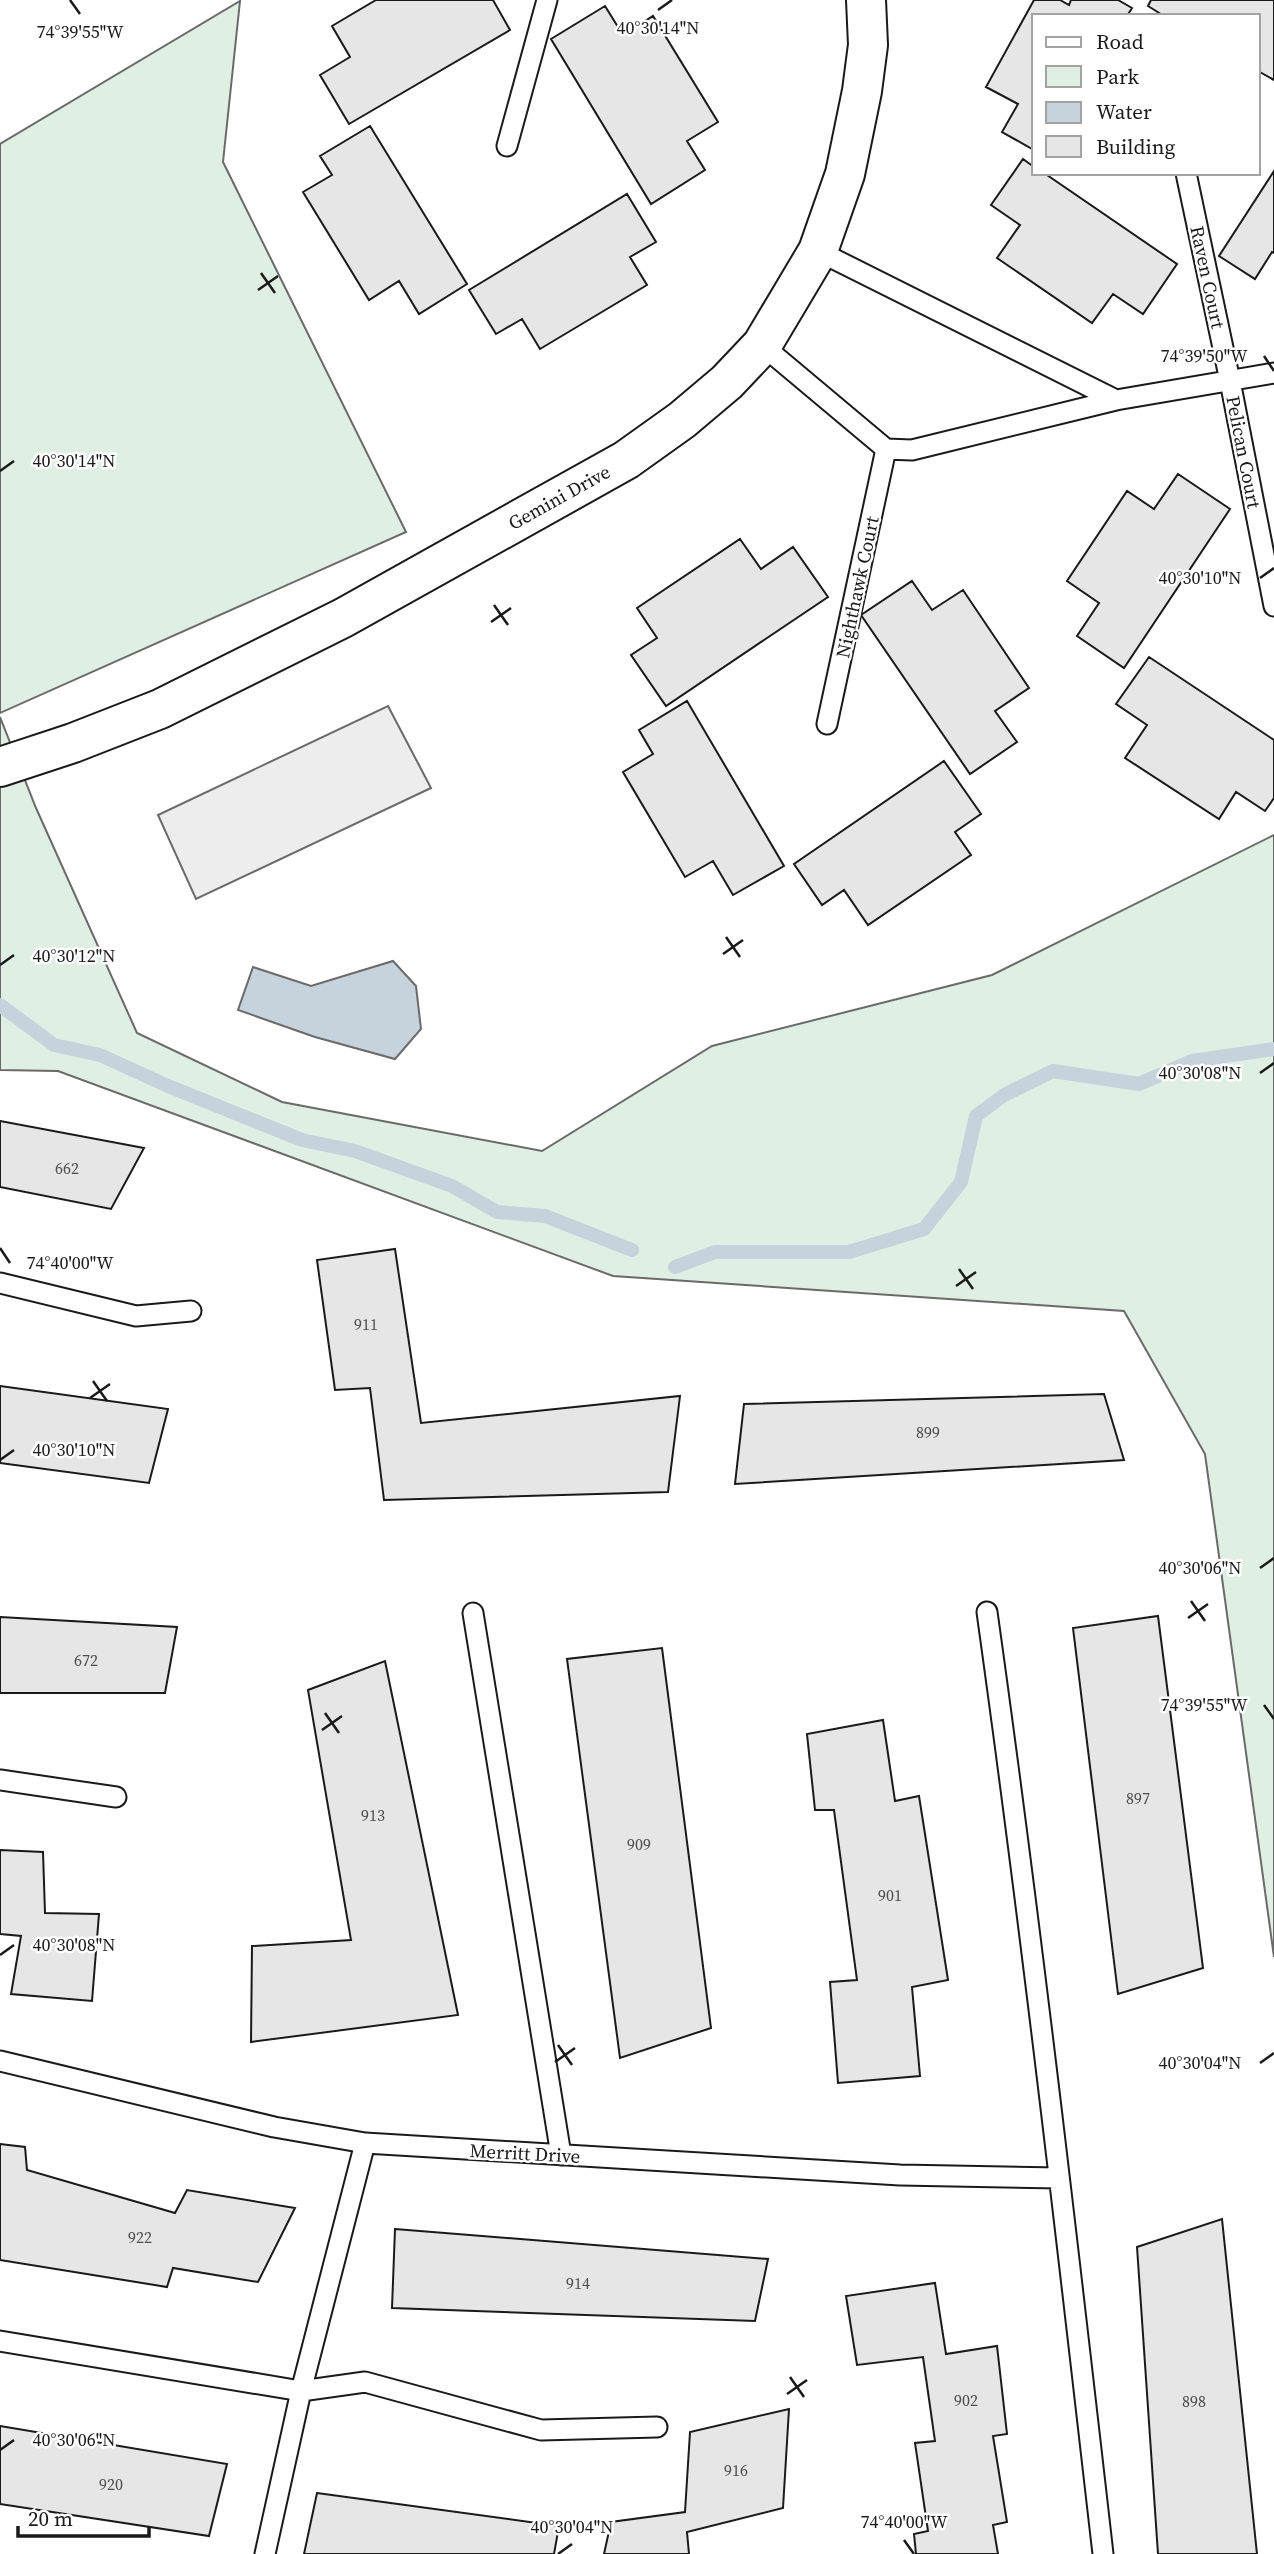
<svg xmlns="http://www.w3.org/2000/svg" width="1274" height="2554" font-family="'Source Serif 4',serif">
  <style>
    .green { fill: #e0efe3; stroke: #6a6a6a; stroke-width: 2 }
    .parking { fill: #ededed; stroke: #6a6a6a; stroke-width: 2 }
    .water { fill: #c6d2dc; stroke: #6a6a6a; stroke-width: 2 }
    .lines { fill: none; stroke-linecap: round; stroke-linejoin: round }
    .stream { stroke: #c6d2dc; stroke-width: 14 }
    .building { fill: #e6e6e6; stroke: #1a1a1a; stroke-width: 2 }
    .lane-casing { stroke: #1a1a1a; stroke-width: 23 }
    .secondary-casing { stroke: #1a1a1a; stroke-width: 42 }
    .lane { stroke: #fff; stroke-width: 19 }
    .secondary { stroke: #fff; stroke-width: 38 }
    .ticks { fill: none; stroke: #1a1a1a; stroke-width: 2.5 }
    .labels { text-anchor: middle; stroke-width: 5; stroke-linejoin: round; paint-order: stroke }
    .number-label { font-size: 16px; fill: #4d4d4d }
    .street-label { font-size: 19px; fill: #1a1a1a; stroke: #fff }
    .ticks-label { font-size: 18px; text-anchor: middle; fill: #1a1a1a; stroke: #fff; stroke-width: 5; stroke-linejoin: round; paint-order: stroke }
  </style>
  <rect width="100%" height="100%" fill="#fff"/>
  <path class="green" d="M240 1 223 162 406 532 0 713V144Z
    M0 717 36 808 137 1033 282 1102 542 1151 712 1046 992 975 1274 835V1957L1205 1454 1124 1311 613 1276 58 1071 0 1070Z"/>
  <path class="parking" d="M388 706 431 788 196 899 158 815Z"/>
  <path class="water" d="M393 961 416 986 421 1029 395 1059 315 1037 238 1010 253 967 311 986Z"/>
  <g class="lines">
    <path class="stream" d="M0 1005 54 1045 100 1055 168 1086 302 1140 355 1151 452 1186 497 1212 545 1216 632 1250
      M675 1267 715 1252H849L924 1229 961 1182 976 1116 1004 1095 1053 1071 1139 1084 1192 1061 1274 1049"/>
  </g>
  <path class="building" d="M376 0H493L510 30 349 124 320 75 350 57 332 26Z
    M1034 0H1060L1069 5 1071 0H1118L1132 8 1127 16H1034V150L1002 132 1018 104 986 87Z
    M1151 0H1274V80L1258 71V16H1164L1148 6Z
    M605 6 623 35 653 16 718 122 687 141 705 170 651 204 551 39Z
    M370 126 467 284 419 314 399 281 369 300 303 192 332 175 320 156Z
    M1023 159 1034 167V173H1044L1177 264 1143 314 1113 294 1092 323 997 258 1020 225 991 205Z
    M1274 171V253L1272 252 1255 279 1219 256Z
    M627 194 656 242 630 257 647 285 540 349 522 319 496 334 469 290Z
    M1178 474 1230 509 1124 668 1077 636 1099 603 1067 581 1127 491 1154 509Z
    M740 539 761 569 793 547 828 597 666 706 631 655 657 638 637 608Z
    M912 581 932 610 963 590 1029 688 995 711 1017 742 970 774 861 615Z
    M1149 657 1274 740V798L1265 811 1236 792 1219 819 1125 758 1147 725 1116 704Z
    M687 701 784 866 733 895 713 861 685 877 623 772 653 754 639 730Z
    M944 761 981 814 955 832 971 855 868 925 844 890 822 905 794 864Z
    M0 1121 144 1148 111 1209 0 1187Z
    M395 1249 421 1423 680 1396 668 1492 384 1500 370 1388 335 1390 317 1260Z
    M0 1386 168 1409 149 1483 0 1463Z
    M1104 1394 1124 1460 735 1484 744 1404Z
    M1158 1616 1203 1968 1118 1994 1073 1628Z
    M0 1617 177 1627 165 1693H0Z
    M662 1648 711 2028 620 2058 567 1659Z
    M385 1661 458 2015 251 2042 252 1946 351 1940 308 1690Z
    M883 1720 895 1801 919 1796 948 1980 912 1987 920 2076 838 2083 830 1982 857 1980 834 1810H815L807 1734Z
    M0 1850 43 1852 45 1913 99 1914 92 2001 11 1994 21 1936 0 1934Z
    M0 2144 25 2147 27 2170 175 2213 187 2190 295 2208 258 2282 173 2268 167 2287 0 2260Z
    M1222 2219 1257 2554H1158L1137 2247Z
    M395 2229 768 2259 755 2321 392 2308Z
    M935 2283 946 2354 997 2346 1007 2434 993 2436 1007 2522 993 2525 998 2554H916L914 2534 928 2531 915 2443 935 2441 923 2357 857 2365 846 2296Z
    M789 2409 783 2508 687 2532 689 2554H604L611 2522 685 2512 690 2432Z
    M0 2426 227 2464 209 2536 0 2504Z
    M317 2493 559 2526 554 2554H304Z"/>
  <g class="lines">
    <g class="lane-casing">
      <path id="lane" d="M507 146 547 0
        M1186 173 1230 381 1274 606
        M818 251 1116 400
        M762 345 886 449 912 450 1116 400 1274 373
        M827 724 886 449
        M0 1283 136 1316 191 1311
        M987 1612C1031 1926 1067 2240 1103 2554
        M473 1613 561 2155
        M0 1780 116 1797
        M0 2061 274 2127 365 2143 900 2175 1059 2178
        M0 2341 301 2391 365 2382 541 2430 657 2427
        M265 2554 301 2391 365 2143"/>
    </g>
    <g class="secondary-casing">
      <path id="secondary" d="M0 767 73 743 160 709 343 618 626 460 682 420 727 382 762 345 818 251 845 174 862 91 868 45 866 0"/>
    </g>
    <use href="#lane" class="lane"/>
    <use href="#secondary" class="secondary"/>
  </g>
  <path class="ticks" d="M70 0 80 14M658 10 672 0M261 273 275 293M258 290 278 276M1264 356 1274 371M0 471 14 461M1260 578 1274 568M494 605 508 625M491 622 511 608M726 937 740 957M723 954 743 940M0 965 14 955M1260 1073 1274 1063M0 1248 10 1263M959 1269 973 1289M956 1286 976 1272M93 1381 107 1401M90 1398 110 1384M0 1460 14 1450M1260 1568 1274 1558M1191 1601 1205 1621M1188 1618 1208 1604M1264 1705 1274 1719M325 1713 339 1733M322 1730 342 1716M0 1955 14 1945M558 2045 572 2065M555 2062 575 2048M1260 2063 1274 2053M790 2377 804 2397M787 2394 807 2380M0 2450 14 2440M904 2540 914 2554M558 2554 572 2544"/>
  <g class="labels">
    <g class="number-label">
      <text x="67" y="1174">662</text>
      <text x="366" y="1330">911</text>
      <text x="928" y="1438">899</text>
      <text x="86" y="1666">672</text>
      <text x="1138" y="1804">897</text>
      <text x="373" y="1821">913</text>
      <text x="639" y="1850">909</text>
      <text x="890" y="1901">901</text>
      <text x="140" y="2243">922</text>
      <text x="578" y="2289">914</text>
      <text x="966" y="2406">902</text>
      <text x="1194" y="2407">898</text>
      <text x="736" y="2476">916</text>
      <text x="111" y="2490">920</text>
    </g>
    <g class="street-label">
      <text transform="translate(1208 277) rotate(78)" y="7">Raven Court</text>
      <text transform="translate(1244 452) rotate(79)" y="7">Pelican Court</text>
      <text transform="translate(559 497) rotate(-29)" y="7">Gemini Drive</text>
      <text transform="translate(857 587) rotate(-78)" y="7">Nighthawk Court</text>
      <text transform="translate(525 2153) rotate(3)" y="7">Merritt Drive</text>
    </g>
  </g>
  <g class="ticks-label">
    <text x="658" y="34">40°30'14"N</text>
    <text x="80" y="38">74°39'55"W</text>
    <text x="1204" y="362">74°39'50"W</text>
    <text x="74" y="467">40°30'14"N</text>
    <text x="1200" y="584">40°30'10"N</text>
    <text x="74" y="962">40°30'12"N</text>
    <text x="1200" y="1079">40°30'08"N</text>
    <text x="70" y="1269">74°40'00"W</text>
    <text x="74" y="1456">40°30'10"N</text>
    <text x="1200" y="1574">40°30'06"N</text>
    <text x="1204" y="1711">74°39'55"W</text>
    <text x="74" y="1951">40°30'08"N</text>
    <text x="1200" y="2069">40°30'04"N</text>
    <text x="74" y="2446">40°30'06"N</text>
    <text x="904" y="2528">74°40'00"W</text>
    <text x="572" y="2533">40°30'04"N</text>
  </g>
  <rect x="1032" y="14" width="228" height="161" fill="#ffffff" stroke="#a3a3a3" stroke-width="2"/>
  <rect x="1046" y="37" width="35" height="10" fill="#ffffff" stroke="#a3a3a3" stroke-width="2"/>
  <text x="1096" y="49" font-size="21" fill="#1a1a1a">Road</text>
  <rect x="1046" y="66" width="35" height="21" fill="#e0efe3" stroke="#a3a3a3" stroke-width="2"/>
  <text x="1096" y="84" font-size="21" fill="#1a1a1a">Park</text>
  <rect x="1046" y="102" width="35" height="21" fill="#c6d2dc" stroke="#a3a3a3" stroke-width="2"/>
  <text x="1096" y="119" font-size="21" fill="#1a1a1a">Water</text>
  <rect x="1046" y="136" width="35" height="21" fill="#e6e6e6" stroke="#a3a3a3" stroke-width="2"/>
  <text x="1096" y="154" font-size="21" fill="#1a1a1a">Building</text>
  <path d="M18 2526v10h131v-10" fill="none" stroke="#1a1a1a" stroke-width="3.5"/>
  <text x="28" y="2526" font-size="21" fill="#1a1a1a" stroke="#ffffff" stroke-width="5" paint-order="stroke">20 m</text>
</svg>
